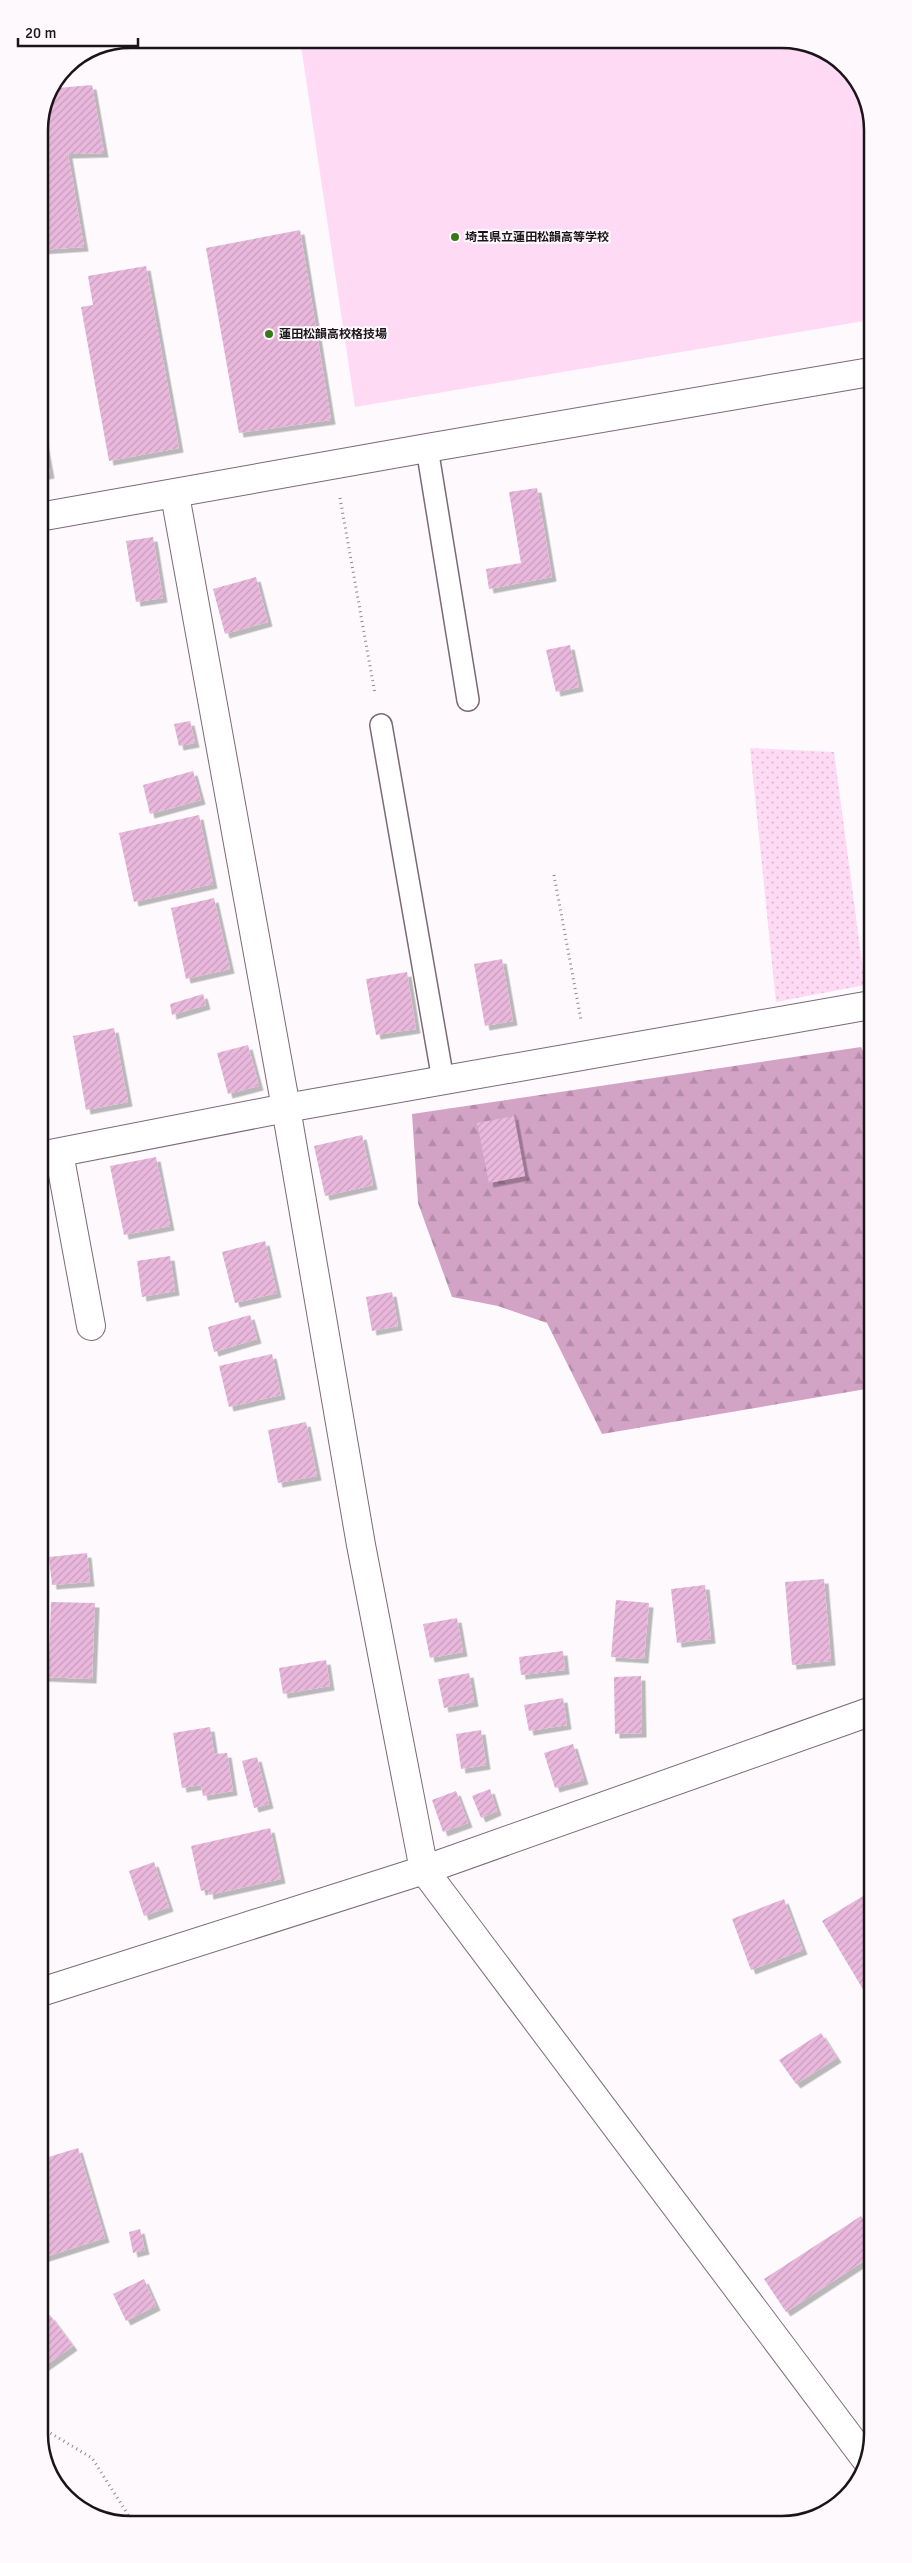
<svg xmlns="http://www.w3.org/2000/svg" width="912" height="2563" font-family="Signika,'Noto Sans JP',sans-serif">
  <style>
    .grass { fill: url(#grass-dots) }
    .forest { fill: url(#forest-firs) }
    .garden { fill: #fedaf4 }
    .building { fill: url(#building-hatch); filter: url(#shadow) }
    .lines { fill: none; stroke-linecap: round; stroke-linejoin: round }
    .lane-casing { stroke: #7b6a76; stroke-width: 24 }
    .street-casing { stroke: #7b6a76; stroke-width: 30 }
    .path { stroke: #8d888c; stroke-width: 3; stroke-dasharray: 1 4; stroke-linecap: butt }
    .lane { stroke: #fff; stroke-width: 21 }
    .street { stroke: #fff; stroke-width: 28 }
    .poi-dot { fill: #357919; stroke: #fdf9fc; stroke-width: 2 }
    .labels { text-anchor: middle; stroke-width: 4; stroke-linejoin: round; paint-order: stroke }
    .poi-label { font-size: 12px; font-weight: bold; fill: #1b1419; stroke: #fdf9fc; text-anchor: start }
    .rim { fill: none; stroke: #1b1419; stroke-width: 2.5 }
  </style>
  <defs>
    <pattern id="grass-dots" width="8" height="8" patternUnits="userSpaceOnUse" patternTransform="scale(1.25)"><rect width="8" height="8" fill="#fedaf4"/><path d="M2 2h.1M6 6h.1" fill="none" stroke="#d9bad1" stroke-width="1.8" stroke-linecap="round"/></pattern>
    <pattern id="forest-firs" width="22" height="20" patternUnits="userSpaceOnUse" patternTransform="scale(1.25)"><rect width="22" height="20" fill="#d3a3c6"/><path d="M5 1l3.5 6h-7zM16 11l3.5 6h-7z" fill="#b58baa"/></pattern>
    <pattern id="building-hatch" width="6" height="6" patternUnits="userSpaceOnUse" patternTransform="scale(1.25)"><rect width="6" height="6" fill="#e9b8dc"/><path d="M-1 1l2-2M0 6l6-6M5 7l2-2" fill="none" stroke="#c79dbc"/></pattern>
    <filter id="shadow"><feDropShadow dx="4.5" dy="4.5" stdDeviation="0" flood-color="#0004"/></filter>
  </defs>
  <rect width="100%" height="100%" fill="#fdf9fc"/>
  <path class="grass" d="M750 748 834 752 865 985 776 1002Z"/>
  <path class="forest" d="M861 1047 871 1068 872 1388 602 1434 547 1323 498 1306 452 1297 418 1203 412 1114Z"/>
  <path class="garden" d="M300 39H789L838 58 870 106V320L355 407Z"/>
  <path class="building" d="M56 85 57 88 92 85 104 153 68 154 84 247 39 250V124Z
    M300 230 331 420 239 433 206 248Z
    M146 266 179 448 109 461 81 307 93 305 88 276Z
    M39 413 50 474 39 476Z
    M537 488 552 577 489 589 486 569 521 563 509 492Z
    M153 537 163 598 136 602 126 541Z
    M256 577 268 622 225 634 213 589Z
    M570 645 579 687 556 692 546 650Z
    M190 721 195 743 179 746 174 724Z
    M193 771 201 800 150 814 143 785Z
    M199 815 213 884 134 902 119 833Z
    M214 898 230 969 186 979 171 908Z
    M502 959 513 1021 485 1026 474 964Z
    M407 972 416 1029 376 1035 366 979Z
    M203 994 206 1005 172 1015 170 1004Z
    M114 1028 128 1102 86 1110 73 1036Z
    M248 1045 259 1086 228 1094 217 1053Z
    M514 1116 525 1176 489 1183 477 1123Z
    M362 1135 373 1185 325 1196 314 1146Z
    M156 1157 170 1226 124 1235 110 1166Z
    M265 1241 277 1293 235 1303 222 1252Z
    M170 1256 175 1291 142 1297 137 1261Z
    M392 1292 398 1326 372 1331 366 1297Z
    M250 1315 257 1339 214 1352 208 1327Z
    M272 1354 281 1395 229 1407 219 1366Z
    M306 1422 317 1476 278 1483 268 1430Z
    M87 1553 90 1582 52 1585 49 1557Z
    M824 1579 831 1661 792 1665 785 1582Z
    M705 1585 711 1639 677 1643 671 1589Z
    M616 1600 649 1603 644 1659 611 1657Z
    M51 1602 95 1603 92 1679 41 1677V1657L49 1658Z
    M457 1618 463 1652 430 1658 423 1624Z
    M563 1651 565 1670 521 1675 519 1657Z
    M326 1660 330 1686 283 1694 279 1668Z
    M469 1673 474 1702 444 1708 438 1679Z
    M641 1676 642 1733 615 1734 614 1677Z
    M563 1698 567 1725 529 1731 524 1705Z
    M210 1727 214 1754 227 1753 233 1791 203 1796 201 1785 182 1788 173 1733Z
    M481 1730 486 1765 461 1769 456 1734Z
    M573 1744 584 1780 555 1788 544 1753Z
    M257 1757 269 1804 254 1808 242 1761Z
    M490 1789 497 1811 481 1818 472 1796Z
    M456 1791 468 1823 443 1832 432 1800Z
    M270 1828 281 1879 209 1895 208 1889 201 1891 191 1846Z
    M154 1862 169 1907 144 1916 129 1871Z
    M873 1890V1993L867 1996 822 1921Z
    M784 1899 803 1950 751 1970 732 1919Z
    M821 2033 837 2058 796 2084 779 2060Z
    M873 2114V2136L863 2119Z
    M78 2148 105 2238 42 2258V2159Z
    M861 2216 873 2234V2255L786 2312 764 2279Z
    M140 2229 145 2250 133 2253 129 2232Z
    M144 2279 156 2306 126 2321 113 2294Z
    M50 2315 73 2346 42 2368V2321Z"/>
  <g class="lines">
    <g class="lane-casing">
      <path id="lane" d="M427 448 468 700
        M381 725 443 1080"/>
    </g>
    <g class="street-casing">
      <path id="street" d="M175 495 286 1108 361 1545 424 1870 865 2458
        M39 517 427 448 870 372
        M59 1153 91 1326
        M40 1156 286 1108 871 1005
        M41 1992 424 1870 872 1711"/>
    </g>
    <path class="path" d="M340 498 375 694
      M554 875 581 1020
      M42 2428 92 2458 134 2524"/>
    <use href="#lane" class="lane"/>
    <use href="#street" class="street"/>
  </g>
  <g class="poi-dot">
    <circle cx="455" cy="237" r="5"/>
    <circle cx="269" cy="334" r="5"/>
  </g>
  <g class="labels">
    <g class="poi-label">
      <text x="465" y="241">埼玉県立蓮田松韻高等学校</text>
      <text x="279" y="338">蓮田松韻高校格技場</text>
    </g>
  </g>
  <path d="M0 0H912V2563H0ZM130 48H782A82 82 0 0 1 864 130V2434A82 82 0 0 1 782 2516H130A82 82 0 0 1 48 2434V130A82 82 0 0 1 130 48Z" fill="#fdf9fc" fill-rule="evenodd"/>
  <path class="rim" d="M130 48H782A82 82 0 0 1 864 130V2434A82 82 0 0 1 782 2516H130A82 82 0 0 1 48 2434V130A82 82 0 0 1 130 48Z"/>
  <path d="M18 38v8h120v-8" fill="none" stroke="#1b1419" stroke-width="2.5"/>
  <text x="25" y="38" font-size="15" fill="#1b1419" stroke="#fdf9fc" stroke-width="4" paint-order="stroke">20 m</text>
</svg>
